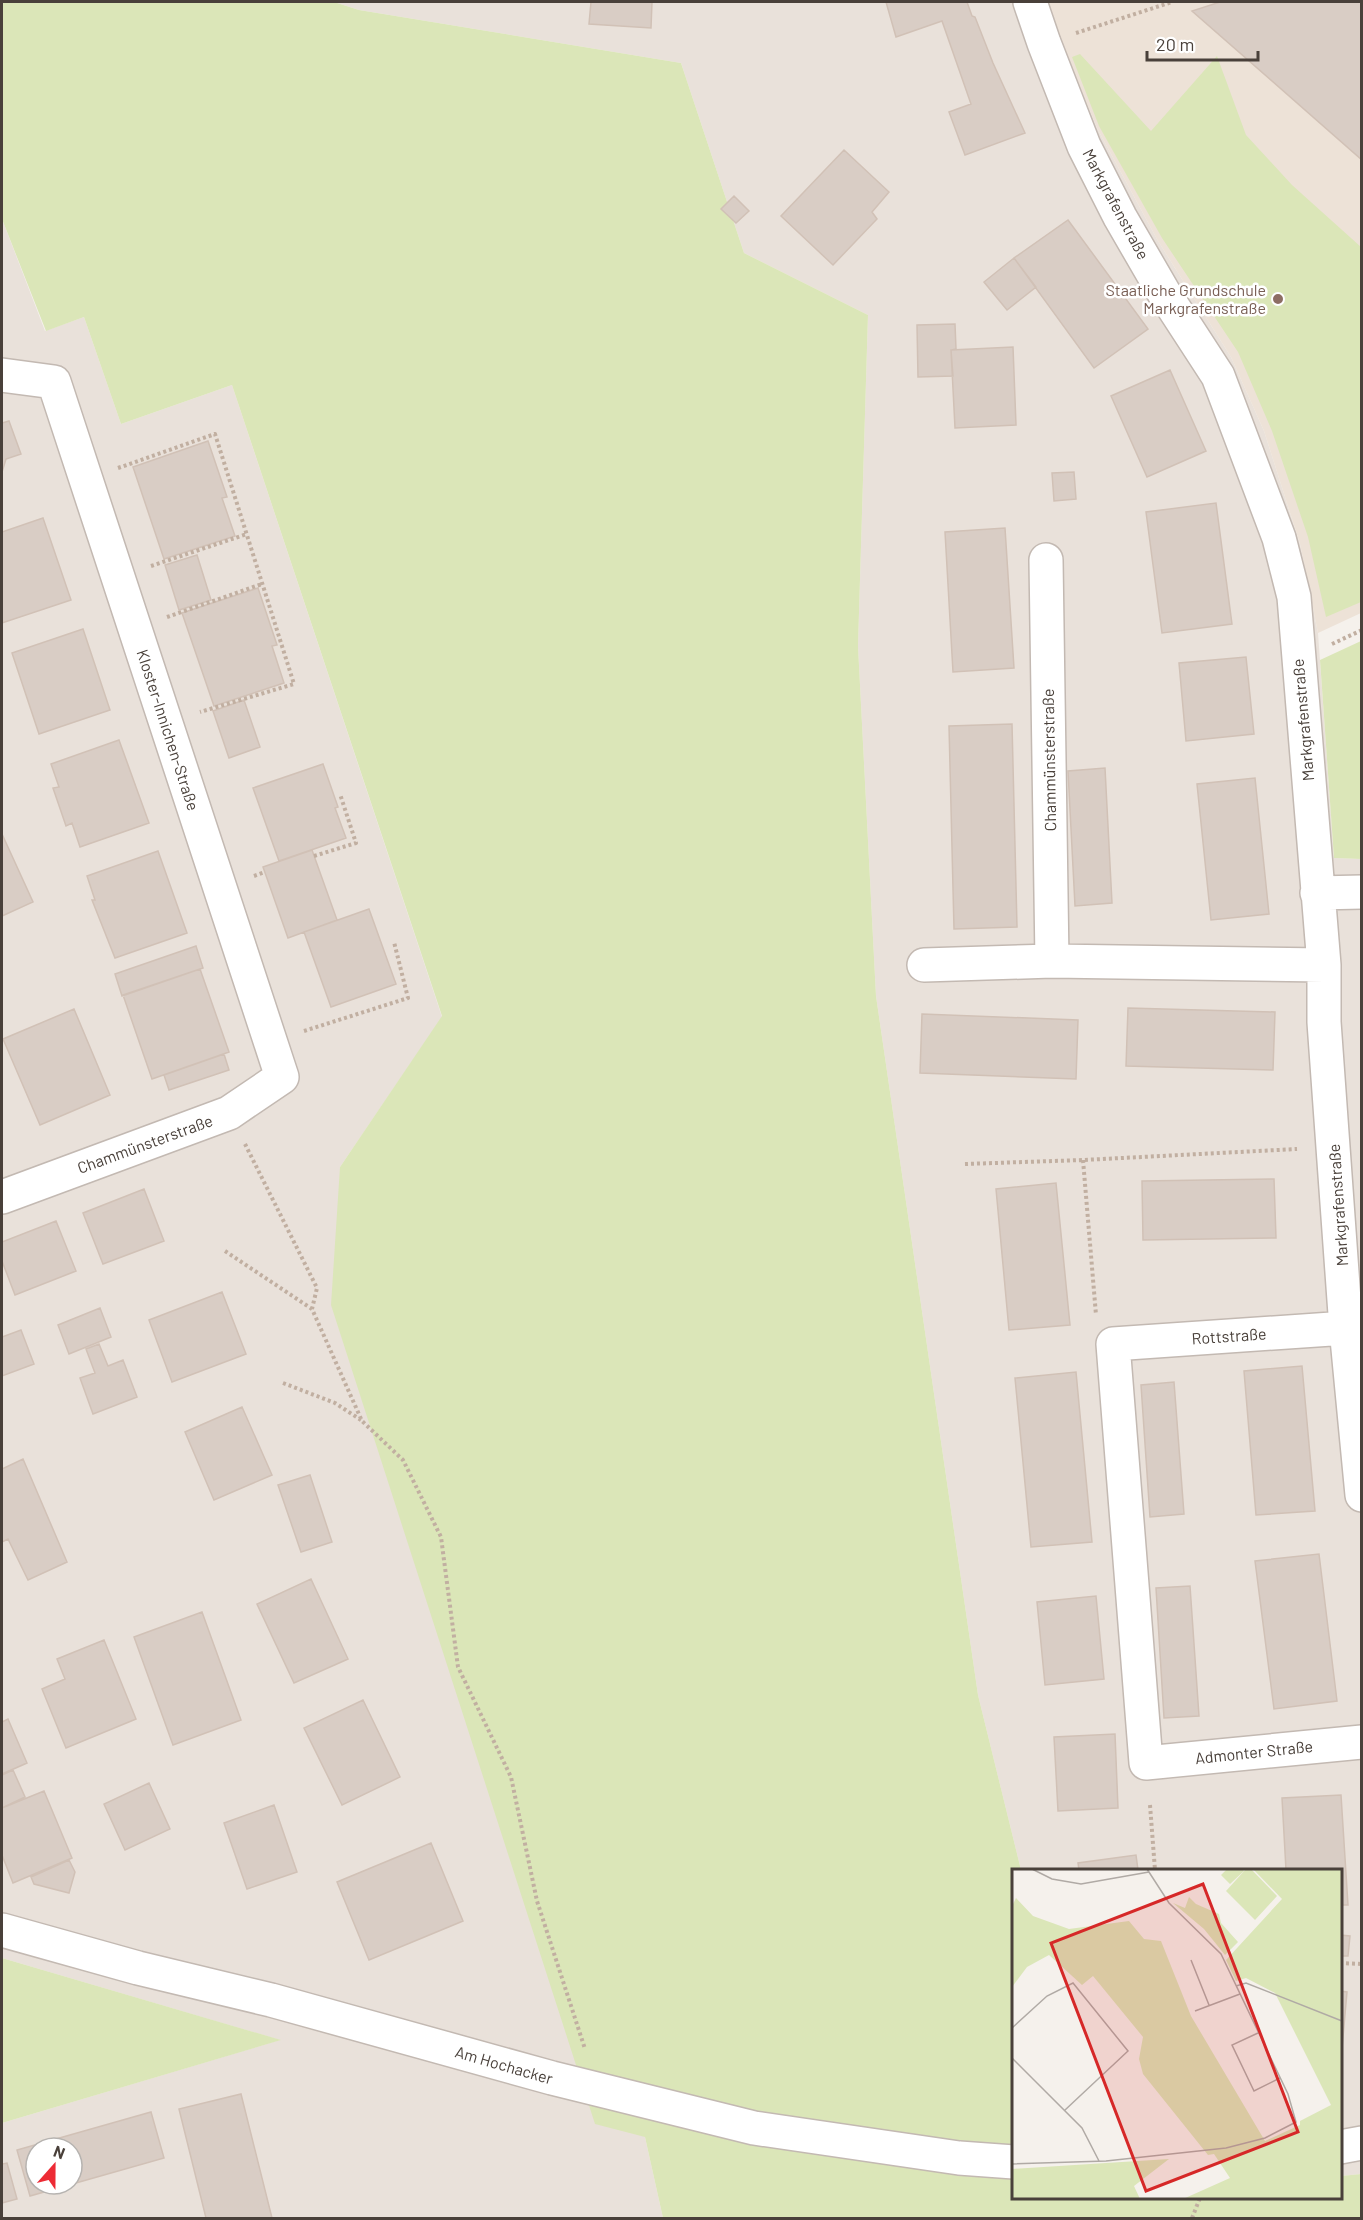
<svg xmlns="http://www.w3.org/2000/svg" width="1363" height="2220" font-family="Barlow,sans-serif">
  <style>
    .residential { fill: #e9e1da; fill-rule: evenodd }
    .education { fill: #ede2d7 }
    .green { fill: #dbe6b8 }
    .building { fill: #d9cdc5; stroke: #d1c1b6; stroke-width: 1.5; fill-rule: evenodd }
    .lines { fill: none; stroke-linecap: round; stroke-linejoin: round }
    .minor-casing { stroke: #c3b9b2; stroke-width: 36 }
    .path { stroke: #c1afa1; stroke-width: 4; stroke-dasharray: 3 3; stroke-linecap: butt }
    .minor { stroke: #fff; stroke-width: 33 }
    .education-dot { fill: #8d6e63; stroke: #fff; stroke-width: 2 }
    .labels { text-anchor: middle; stroke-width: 5; stroke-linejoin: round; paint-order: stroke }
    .street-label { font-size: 16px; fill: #49403a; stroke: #fff }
    .education-label { font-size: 16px; fill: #785e54; stroke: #fff; text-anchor: end }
    .inset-road { fill: none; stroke: #b0aaa5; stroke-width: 1.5 }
    .view { fill: #d62828; fill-opacity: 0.15; stroke: #d62828; stroke-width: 3 }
    .inset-edge { fill: none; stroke: #49403a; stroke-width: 3 }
  </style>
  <rect width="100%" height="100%" fill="#f5f1ec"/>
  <path class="residential" d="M334 2H1044L1097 128 1158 241 1231 357 1264 431 1300 544 1318 633 1334 858 1361 859V2174L1341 2176 1340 1870H1021L978 1695 876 996 858 646 868 315 744 253 681 63 359 10Z
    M2 219 45 331 84 317 121 424 232 385 442 1017 340 1167 645 2137 663 2218H2V2123L280 2040 2 1958ZM36 2148H72V2184H36Z"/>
  <path class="education" d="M1044 2H1361V613L1318 633 1300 544 1264 431 1231 357 1158 241 1097 128Z"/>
  <path class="green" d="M2 2H334L359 10 681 63 744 253 868 315 858 646 876 996 978 1695 1021 1870H1014V2198H1340L1341 2176 1361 2174V2218H663L645 2137 595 2124 331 1305 340 1167 442 1016 232 385 121 424 84 317 46 331 2 219Z
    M1080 54 1151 131 1217 56 1246 135 1292 185 1361 247V602L1326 617 1308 537 1272 431 1238 352 1162 238 1099 126 1072 57Z
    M1361 641V859L1334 858 1320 660Z
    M2 1958 281 2040 2 2123Z"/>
  <path class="building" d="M591 2H652L651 28 589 24Z
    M886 2H967L972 16 975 17 993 63 1025 133 965 155 949 112 971 104 942 21 896 37Z
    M1220 2H1362V160L1192 11Z
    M844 150 889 192 872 212 877 219 833 265 781 216Z
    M734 196 749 211 736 223 721 209Z
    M1068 220 1148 329 1094 368 1014 258Z
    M1014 258 1036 287 1007 310 984 282Z
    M955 324 956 349 951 350 953 376 918 377 917 325Z
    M1013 347 1016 425 955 428 951 350Z
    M1170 370 1206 451 1147 477 1111 396Z
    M9 421 21 454 6 459 2 472V423Z
    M208 441 227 497 222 498 235 536 164 559 133 467Z
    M1074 472 1076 499 1054 501 1052 473Z
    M1216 503 1232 624 1162 633 1146 512Z
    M43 518 71 600 2 623V532Z
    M1005 528 1014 668 953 672 945 532Z
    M197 555 211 600 179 610 165 565Z
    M258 588 277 645 272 646 284 683 214 706 182 613Z
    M83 629 110 710 39 734 12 653Z
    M1246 657 1254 734 1186 741 1179 663Z
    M244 700 260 747 229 758 213 711Z
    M1012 724 1017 927 954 929 949 726Z
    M119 740 149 823 80 847 72 823 66 826 53 788 59 787 51 764Z
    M323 764 338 807 335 808 346 838 279 861 253 788Z
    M1105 768 1112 903 1075 906 1068 771Z
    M1255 778 1269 914 1211 920 1197 784Z
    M2 834 33 902 2 916Z
    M312 850 337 920 288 938 263 867Z
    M158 851 187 933 115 958 92 900H95L87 876Z
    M369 909 396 984 331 1007 304 932Z
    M196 946 203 968 122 996 115 974Z
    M200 969 229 1052 152 1079 123 995Z
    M1128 1008 1275 1012 1273 1070 1126 1066Z
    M74 1009 110 1095 40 1125 3 1039Z
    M922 1014 1078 1020 1076 1079 920 1073Z
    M224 1054 229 1070 169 1090 164 1075Z
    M1274 1179 1276 1238 1143 1240 1142 1181Z
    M1056 1183 1070 1325 1009 1330 996 1189Z
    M144 1189 164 1241 103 1264 83 1213Z
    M56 1221 76 1271 15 1295 2 1261V1242Z
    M222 1292 246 1354 172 1382 149 1320Z
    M100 1308 111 1337 69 1354 58 1325Z
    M21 1330 34 1364 2 1376V1337Z
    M99 1344 108 1366 123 1360 137 1397 93 1414 80 1378 95 1373 86 1349Z
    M1302 1366 1315 1511 1256 1515 1244 1371Z
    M1076 1372 1092 1542 1031 1547 1015 1378Z
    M1174 1382 1184 1514 1150 1517 1141 1385Z
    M242 1407 272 1475 214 1500 185 1432Z
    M23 1459 67 1562 28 1580 8 1539 2 1542V1469Z
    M310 1475 332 1542 301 1552 278 1485Z
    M1319 1554 1337 1701 1274 1709 1255 1561Z
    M311 1579 348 1659 294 1683 257 1604Z
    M1190 1586 1199 1716 1164 1718 1156 1588Z
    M1096 1596 1104 1679 1045 1685 1037 1602Z
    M202 1612 241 1720 173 1745 134 1637Z
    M104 1640 136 1719 66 1748 42 1689 65 1679 57 1659Z
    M363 1700 400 1777 342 1805 304 1728Z
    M8 1719 27 1763 2 1774V1722Z
    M1115 1734 1118 1808 1058 1811 1054 1737Z
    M13 1770 25 1797 2 1808V1775Z
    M149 1783 170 1829 125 1850 104 1804Z
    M44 1791 72 1858 13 1883 2 1855V1808Z
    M1341 1795 1348 1905H1340V1870H1286L1282 1798Z
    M274 1805 297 1872 247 1889 224 1823Z
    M431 1843 463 1921 369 1960 337 1882Z
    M1136 1855 1138 1870H1079L1078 1863Z
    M69 1860 75 1872 69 1893 34 1884 31 1877Z
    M1340 1935 1350 1936 1348 1956H1340Z
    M1340 1991 1347 1992 1342 2048H1340Z
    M241 2094 272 2218H206L179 2109Z
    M151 2112 164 2158 30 2196 17 2150ZM36 2148H72V2184H36Z
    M7 2163 17 2199 2 2203V2164Z"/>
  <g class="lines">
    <g class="minor-casing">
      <path id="minor" d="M1030 2 1044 43 1084 146 1120 217 1164 293 1218 376 1279 538 1294 597 1324 965V1022L1346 1328 1362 1495
        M2 375 54 382 282 1077 229 1113 2 1197
        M1046 560 1052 961
        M1317 893 1362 892
        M924 965 1052 961 1324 965
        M1346 1328 1113 1344 1146 1763 1362 1742
        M2 1930 138 1968 271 2000 552 2078 754 2128 959 2158 1014 2162
        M1340 2147 1362 2143"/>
    </g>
    <path class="path" d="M1076 33 1172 2
      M118 468 215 434 294 684 200 712
      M151 566 247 534
      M167 617 262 584
      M1332 644 1362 630
      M314 856 356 843 340 794
      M254 876 265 872
      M304 1031 408 998 394 942
      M245 1144 317 1288 312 1309
      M1083 1160 1096 1315
      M965 1164 1083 1160 1297 1149
      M225 1251 312 1309 362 1421 403 1460 441 1537 458 1667 511 1777 537 1901 585 2049
      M283 1383 335 1403 361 1420
      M1150 1805 1155 1870
      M1340 1963 1362 1964
      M1192 2218 1200 2198"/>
    <use href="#minor" class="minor"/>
  </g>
  <circle class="education-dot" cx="1278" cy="299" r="6"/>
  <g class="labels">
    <g class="street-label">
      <text transform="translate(1116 204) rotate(62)" y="6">Markgrafenstraße</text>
      <text transform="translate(1303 720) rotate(-95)" y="6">Markgrafenstraße</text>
      <text transform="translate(168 730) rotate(72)" y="6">Kloster-Innichen-Straße</text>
      <text transform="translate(1049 760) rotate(-91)" y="6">Chammünsterstraße</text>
      <text transform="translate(145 1144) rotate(-20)" y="6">Chammünsterstraße</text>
      <text transform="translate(1338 1205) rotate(-94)" y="6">Markgrafenstraße</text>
      <text transform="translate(1229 1336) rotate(-4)" y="6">Rottstraße</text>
      <text transform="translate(1254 1752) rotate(-6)" y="6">Admonter Straße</text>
      <text transform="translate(504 2065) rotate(16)" y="6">Am Hochacker</text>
    </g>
    <g class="education-label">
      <text x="1266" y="296">Staatliche Grundschule<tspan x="1266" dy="18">Markgrafenstraße</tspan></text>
    </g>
  </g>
  <g transform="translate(1012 1869)">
    <rect width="330" height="330" fill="#f5f1ec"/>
    <path d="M215 0H230L232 2 218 15 209 6ZM234 0H239L265 27 243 51 214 22ZM241 0H330V330H171L218 309 202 285 196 286 131 205 127 190 131 168 81 107 70 116 37 86 15 98 0 118V37L4 29 21 47 57 60 117 52 132 70 149 72 179 147 253 272 288 256V252L319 236 263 124 234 109 224 112 214 91 270 30ZM177 28 184 35 207 45 209 54 226 73 213 86 192 60 161 34 173 39ZM157 290 122 317 128 330H0V300Z" fill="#dbe6b8"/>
    <path class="inset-road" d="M20 0 40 10 69 15 137 3M179 91 197 136M224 117 234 114 330 152M183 142 228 125M0 159 35 127 61 114 116 182 53 241M246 164 220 176 242 222 268 209M0 189 70 259 87 292M0 295 94 292 214 279 253 269 284 253 276 225 209 85 157 34 135 0"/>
    <path class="view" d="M191 15 286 263 134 322 39 74Z"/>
    <rect width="330" height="330" class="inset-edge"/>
  </g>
  <rect width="1363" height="2220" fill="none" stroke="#49403a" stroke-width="6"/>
  <g transform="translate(54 2166) rotate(21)"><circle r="28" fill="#ffffff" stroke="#b6b3b0" stroke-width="1.5"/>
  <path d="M0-4.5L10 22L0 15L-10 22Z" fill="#ed2b35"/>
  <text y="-9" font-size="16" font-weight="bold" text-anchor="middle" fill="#49403a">N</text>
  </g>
  <path d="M1147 51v9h111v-9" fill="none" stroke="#49403a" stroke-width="3"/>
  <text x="1156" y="51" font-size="18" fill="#49403a" stroke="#ffffff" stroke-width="4.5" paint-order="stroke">20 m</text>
</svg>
